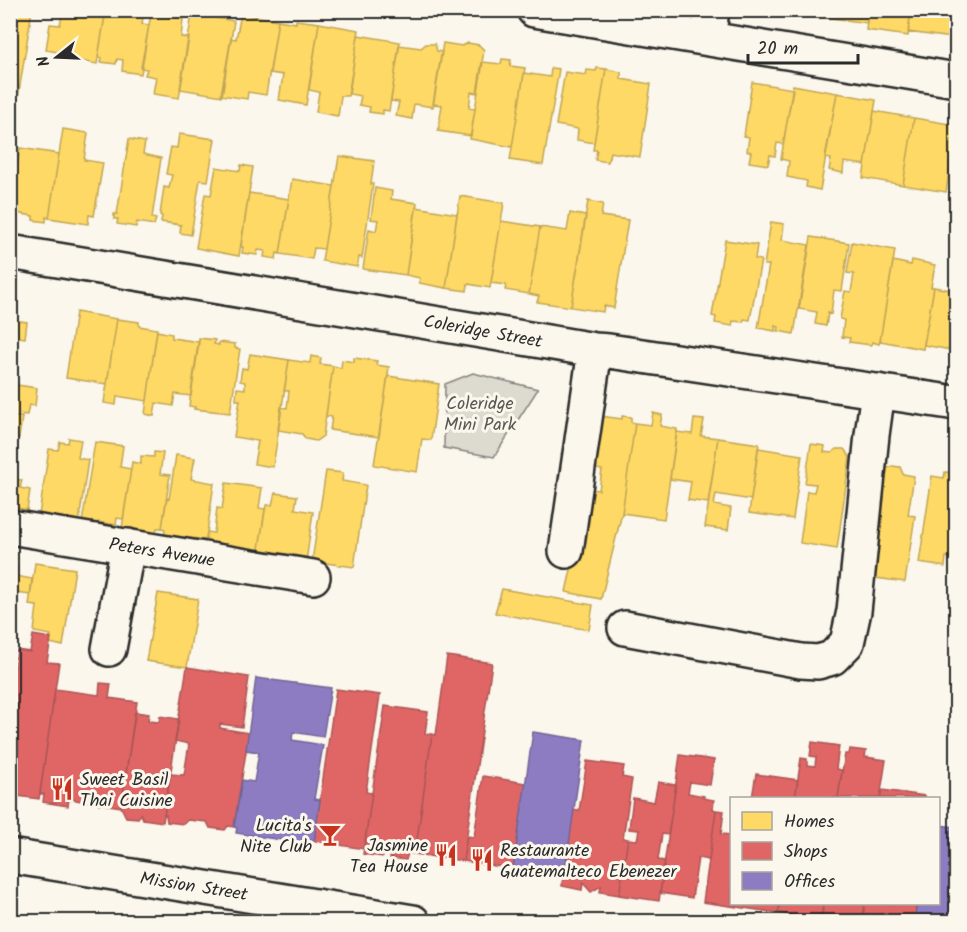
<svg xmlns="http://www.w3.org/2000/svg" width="967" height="932" font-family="Kalam,sans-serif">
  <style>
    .green { fill: #dddad0; stroke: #84827e; stroke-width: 1.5 }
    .homes { fill: #ffd966; stroke: #bfa554; stroke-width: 1.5 }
    .shops { fill: #e06666; stroke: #aa5454; stroke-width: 1.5 }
    .offices { fill: #8e7cc3; stroke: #706495; stroke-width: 1.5 }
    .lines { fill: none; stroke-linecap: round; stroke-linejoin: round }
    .minor-casing { stroke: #2b2b2b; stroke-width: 38 }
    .major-casing { stroke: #2b2b2b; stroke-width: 38 }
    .minor { stroke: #fbf7ec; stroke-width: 33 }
    .major { stroke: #fbf7ec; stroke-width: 33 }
    .labels { text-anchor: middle; stroke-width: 6; stroke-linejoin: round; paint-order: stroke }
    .street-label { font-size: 18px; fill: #2b2b2b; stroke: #fbf7ec }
    .park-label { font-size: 18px; fill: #585754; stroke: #fbf7ec }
    .poi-label { font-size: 18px; fill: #2b2b2b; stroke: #fbf7ec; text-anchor: start }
  </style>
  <rect width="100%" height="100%" fill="#fbf7ec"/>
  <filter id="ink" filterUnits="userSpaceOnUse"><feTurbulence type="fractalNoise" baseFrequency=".0167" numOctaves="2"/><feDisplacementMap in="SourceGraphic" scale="12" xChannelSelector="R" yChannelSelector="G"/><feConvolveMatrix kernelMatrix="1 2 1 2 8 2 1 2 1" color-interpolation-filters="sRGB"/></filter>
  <g filter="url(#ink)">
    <path class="green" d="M473 373 538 389 494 457 444 448 445 384Z"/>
    <path class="homes" d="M10 10H32L10 148Z
      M63 10H106L97 64 68 59 69 54 46 50 50 24 60 25Z
      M106 10H144L142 24 149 25 141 74 122 71 123 60 117 59 116 64 101 62 102 58 98 57Z
      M818 10H868L867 23 817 16Z
      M868 10H911L908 36 866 30Z
      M911 10H956L952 38 908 32Z
      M956 10V39L952 38Z
      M209 11 217 13 216 18 234 21 222 96 180 89 192 14 208 16Z
      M151 14 183 19 181 37 189 38 179 98 153 94 156 77 145 75 147 69 141 68Z
      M241 14 278 20 266 95 248 92 247 99 221 95 231 38 236 39Z
      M278 20 296 23V20L319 23 306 105 279 100 283 75 270 73Z
      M319 23 359 30 348 96H341L338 116 316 112 319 92 309 90Z
      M358 35 400 42 389 111 383 110V114L369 112 370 107 359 105 361 96 349 94Z
      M443 43 462 46 468 43 479 45 484 50 477 93 471 92 469 108 475 109 471 136 438 131 442 105 433 104Z
      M426 44H435L437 51 442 52 433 107 414 104 412 119 396 116 399 102 391 101 399 45 421 48Z
      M502 59 511 60 510 66 525 68 512 147 470 139 483 62 501 64Z
      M551 68 559 69 543 165 510 160 524 73 550 77Z
      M597 68 606 69 594 143 577 140 578 129 556 125 565 72 586 75 587 70 596 71Z
      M606 69 621 72V79L651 84 640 157 610 152 608 162 595 160 597 150H593Z
      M752 82 793 89 783 144 777 143 775 156 770 155 768 165 749 162 751 152 747 151 749 137 744 136Z
      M793 85 837 93 820 190 806 187 807 181 787 177 789 161 781 159Z
      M837 93 876 100 865 165 844 162 843 173 829 170 831 159 825 158Z
      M874 111 914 118 903 185 863 178Z
      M914 118 956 125 946 192 903 185Z
      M63 129 88 133 84 160 103 163 94 216 89 215 88 224 49 218Z
      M956 129V197L950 196 956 165 950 164Z
      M179 134 215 139 208 181 200 180 191 235 180 233 181 225 161 222 162 216 160 215 164 187 169 188 172 175 166 174 171 147 177 148Z
      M129 139 145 142 143 154 161 158 152 218 156 219 154 225 137 222 136 227 117 224 118 219H114V214H117Z
      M20 148 59 154 49 218 46 217V222L33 220V216L10 212Z
      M339 156 374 161 371 184H373L362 258 359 257 357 267 322 261Z
      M241 165 253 167 239 256 196 248 205 194 211 195 216 167 240 171Z
      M292 179 334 186 324 249 314 248 312 259 280 254Z
      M375 188 392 191 391 199 417 203 406 275 363 269 369 229 376 231 378 220 371 219Z
      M249 193 289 199 280 254 277 253 276 259 264 257 265 251 258 250 257 255 242 253 243 247H241Z
      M460 196 504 203 490 288 468 284 467 291 446 288Z
      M588 201 603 204 601 216 628 220 614 308 604 306 603 312 571 307Z
      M416 207 457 214 446 288 419 283 420 278 406 275Z
      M570 213 586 216 571 307 537 302 539 296 529 294 540 227 567 231Z
      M501 221 540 227 529 294 505 290 506 285 491 283Z
      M771 222 784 224 782 240 809 245 794 334 778 331 779 327 775 326V331L758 328 769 265H764Z
      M811 237 849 243 842 291 834 290 831 314 828 313 826 326 815 324 817 312 799 309Z
      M725 240 757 245 755 259 761 260 750 320 744 319 743 322 733 321 732 326 715 323 716 317 712 316Z
      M852 242 895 250 880 341 879 344 872 342 871 345 849 342 850 338 842 337 844 320 840 319 845 291 851 292 854 274 847 273Z
      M912 260 935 265 931 287H934L923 349 880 341 893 261 911 265Z
      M953 272H956V351L924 345 934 287 950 290Z
      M10 308 16 309 14 320 27 322 25 338 11 336 10 341Z
      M76 312 117 319 107 384 66 378Z
      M117 319 139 322V326L157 329 147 401 117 396 116 405 104 403Z
      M157 331 172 334V338L199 342 191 396 175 394 173 406 156 403 154 416 145 414Z
      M199 338 215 340 214 344 219 345V342L235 344V348L240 349 230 413 194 409 195 407 189 406Z
      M250 354 289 360 273 467 254 464 258 441 234 437 240 400H236L237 388 245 389V382L240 381 242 368 247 369Z
      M311 356 321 358 320 364 333 366 323 436 316 441 306 439 302 434 278 430 281 407 287 408 289 391H284L289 360 310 363Z
      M354 358 377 361 376 365 389 367 379 437 330 430 332 417 326 416 333 366 341 368 342 360 354 362Z
      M388 376 439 384 431 440 422 439 417 472 374 465Z
      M10 384 37 388 35 406 29 405 27 415 10 413Z
      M653 413 662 415 660 426 677 429 664 519 622 513 635 423 651 425Z
      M10 416 22 417 19 438 10 437Z
      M600 416 622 419V416L631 417V422L635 423 622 513 601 599 566 592 589 489 599 490 602 470 592 468Z
      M694 419 704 420 701 436 718 438 708 503 688 500 691 482 670 479 677 432 692 434Z
      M69 438 81 440 78 458 88 460 79 521 39 515 49 449 58 450 60 442 68 443Z
      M718 438 759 444 751 500 716 494 714 505 731 508 728 530 705 527Z
      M95 442 123 446 120 467 131 469 123 519 117 518 116 525 98 522 97 525 82 523Z
      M811 444 825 446 824 452 832 453 836 449H844L850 457 837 549 800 543 807 491 814 492 816 484 805 483Z
      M758 448 802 455 793 519 749 513Z
      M154 452 163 453 160 474 170 475 162 528H157L156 533 122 528 132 462 141 464V456L154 457Z
      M176 455 195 458 191 479 214 483 206 540 182 537 181 539 164 537 165 529 162 528 167 498 169 499Z
      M892 466 900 467 903 474 914 476 908 515 915 516 905 582 868 577 883 470Z
      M326 471 343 473 342 481 366 485 354 567 312 561Z
      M945 472 956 473V558L946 557 945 567 919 563 932 476 944 478Z
      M10 479 22 480 20 488 30 490 27 510 17 508 16 518 10 517Z
      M226 483 262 488 259 508 265 509 258 555 204 547 207 532 214 533 217 508 222 509Z
      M275 493 297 496 295 509 313 512 306 562 258 555 266 505H272Z
      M35 563 75 569 63 646 50 643 51 635 34 632 37 606 29 605Z
      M10 567 17 568 16 576 32 579 30 595 10 592Z
      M502 589 593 605 589 630 495 613Z
      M158 593 198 599 187 667 146 661Z"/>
    <path class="shops" d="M33 635 51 638 47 662 59 663 39 799 10 795V693L17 650 30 652Z
      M447 656 492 663 463 861 415 854 432 734 436 735Z
      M187 667 249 677 242 727 220 724V728L249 733 234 827 228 826 225 830 210 828 207 822 188 820 184 824 167 822 166 815H164L170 774 184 775 189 744 175 741Z
      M100 683 111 684 109 698 137 702 121 807 69 799 68 806 43 802 44 794H40L55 689 99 695Z
      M336 689 380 695 366 792 372 793 364 849 314 841Z
      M385 706 428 712 425 734H432L415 854 408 853 406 860 390 858 391 849 384 848 383 857 363 854Z
      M135 712 149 714 148 721 159 722 160 716 179 719 163 822 143 819 141 814 138 818 126 817 121 807Z
      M812 742 839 746 836 769 842 770 838 798H795L801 758 807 759V765L815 766 816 757 810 756Z
      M850 749 866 751 865 757 886 760 880 798H838L845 754H849Z
      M680 755 714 760 710 785 690 782 688 793 704 796 703 798 714 800 713 809 716 810 709 860 698 858 692 898 660 893Z
      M587 761 624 766 622 777 632 779 623 838 628 839 619 895 600 892 601 886 591 892 583 883 582 890 562 886 573 810 579 811Z
      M756 774 798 780 795 798H752Z
      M483 776 526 783 513 869 463 861 467 836 474 837Z
      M658 782 676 785 668 835 662 834 658 860 665 861 659 901 619 895 628 839 637 840 639 830 629 829 633 798 654 802Z
      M882 790 925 796V798H880Z
      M716 810 724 811 721 834 732 835V904H737L736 907 703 902Z
      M737 904H780L778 913 736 907Z
      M780 904H823L821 919 778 913Z
      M823 904H865L862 922H822Z
      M865 904H917L914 922H862Z"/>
    <path class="offices" d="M256 678 331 688 323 737 293 732 292 740 323 745 314 799 320 800 314 841 309 840 308 844 236 833 237 828 234 827 242 780 254 782 259 752 246 750Z
      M533 732 584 740 564 878 513 869Z
      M938 825 956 827V922H914L917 904H938Z"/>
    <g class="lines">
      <g class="minor-casing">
        <path id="minor" d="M534 10 956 80
          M708 39 712 10
          M10 252 595 350 609 351 956 403
          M10 527 313 577
          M566 551 595 350
          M625 628 801 661 818 662 832 658 847 643 854 611 872 435 878 391
          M109 649 128 546"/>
      </g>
      <g class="major-casing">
        <path id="major" d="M10 856 413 922"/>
      </g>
      <use href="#minor" class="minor"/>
      <use href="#major" class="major"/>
    </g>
  </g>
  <defs>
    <g id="restaurant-bare" transform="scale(1.8)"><path d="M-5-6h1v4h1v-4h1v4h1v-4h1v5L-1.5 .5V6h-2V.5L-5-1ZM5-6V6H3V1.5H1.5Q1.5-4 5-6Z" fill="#c8321e" stroke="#fbf7ec" stroke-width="2.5" paint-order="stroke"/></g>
    <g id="bar-bare" transform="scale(1.8)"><path d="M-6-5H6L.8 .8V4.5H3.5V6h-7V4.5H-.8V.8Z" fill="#c8321e" stroke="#fbf7ec" stroke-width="2.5" paint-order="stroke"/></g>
  </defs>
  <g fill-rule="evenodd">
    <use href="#restaurant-bare" x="62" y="789"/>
    <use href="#bar-bare" x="330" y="835"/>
    <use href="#restaurant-bare" x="446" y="855"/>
    <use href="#restaurant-bare" x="482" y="860"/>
  </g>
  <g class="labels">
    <g class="street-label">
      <text transform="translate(483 331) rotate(10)" y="6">Coleridge Street</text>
      <text transform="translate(162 552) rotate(9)" y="6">Peters Avenue</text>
      <text transform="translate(194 886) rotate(9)" y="6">Mission Street</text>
    </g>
    <g class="park-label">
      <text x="480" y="409">Coleridge<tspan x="480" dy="21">Mini Park</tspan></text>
    </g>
    <g class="poi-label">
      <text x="80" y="785">Sweet Basil<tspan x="80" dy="21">Thai Cuisine</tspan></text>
      <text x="312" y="831" text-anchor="end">Lucita's<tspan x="312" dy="21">Nite Club</tspan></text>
      <text x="428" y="851" text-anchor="end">Jasmine<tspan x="428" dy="21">Tea House</tspan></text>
      <text x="500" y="856">Restaurante<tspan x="500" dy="21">Guatemalteco Ebenezer</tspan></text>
    </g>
  </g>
  <rect width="967" height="932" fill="none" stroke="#fbf7ec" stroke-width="36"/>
  <rect x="18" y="18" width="931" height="896" fill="none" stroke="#2b2b2b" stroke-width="2" filter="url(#ink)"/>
  <rect x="730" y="797" width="210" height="108" fill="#fbf7ec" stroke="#a8a59f" stroke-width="1.5"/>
  <rect x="742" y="812" width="30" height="18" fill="#ffd966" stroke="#a8a59f" stroke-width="1.5"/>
  <text x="784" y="827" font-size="18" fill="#2b2b2b">Homes</text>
  <rect x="742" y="842" width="30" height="18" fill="#e06666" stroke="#a8a59f" stroke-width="1.5"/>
  <text x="784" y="857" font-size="18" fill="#2b2b2b">Shops</text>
  <rect x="742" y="872" width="30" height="18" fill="#8e7cc3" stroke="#a8a59f" stroke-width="1.5"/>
  <text x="784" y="887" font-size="18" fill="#2b2b2b">Offices</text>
  <g transform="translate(57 57) rotate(252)" stroke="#fbf7ec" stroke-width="4.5" paint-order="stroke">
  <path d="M0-4.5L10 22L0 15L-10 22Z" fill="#2b2b2b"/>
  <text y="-9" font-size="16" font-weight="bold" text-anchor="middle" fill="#2b2b2b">N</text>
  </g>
  <path d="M748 54v9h110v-9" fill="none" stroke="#2b2b2b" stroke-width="3"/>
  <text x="757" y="54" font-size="18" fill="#2b2b2b" stroke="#fbf7ec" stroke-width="4.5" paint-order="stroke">20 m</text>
</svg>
